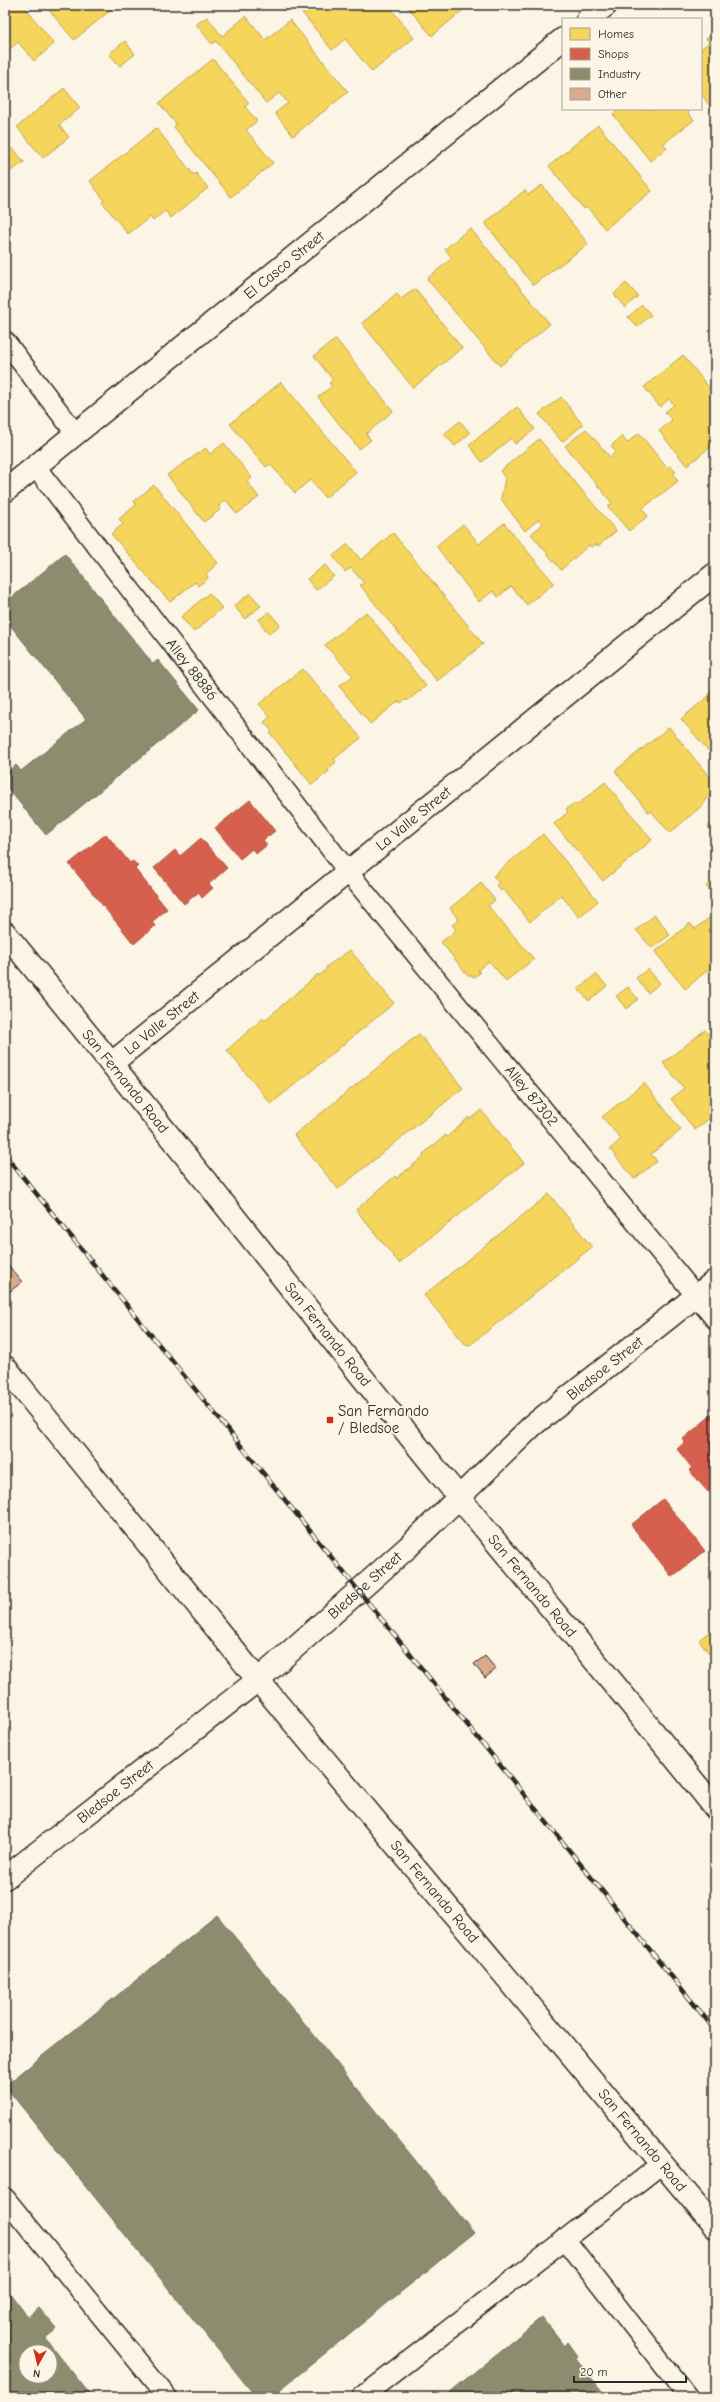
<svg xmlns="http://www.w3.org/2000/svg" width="720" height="2402" font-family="'Comic Neue',sans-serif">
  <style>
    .homes { fill: #f6d55c; stroke: #b9a24d }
    .shops { fill: #d6604d; stroke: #a35043 }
    .industry { fill: #8c8c6e; stroke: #6f6f5a; fill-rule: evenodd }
    .building { fill: #dbaa8d; stroke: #2b2b2b }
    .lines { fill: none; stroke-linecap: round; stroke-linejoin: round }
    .service-casing { stroke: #2b2b2b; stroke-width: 22 }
    .minor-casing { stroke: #2b2b2b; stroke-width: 25 }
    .tertiary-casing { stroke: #2b2b2b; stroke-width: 25 }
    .primary-casing { stroke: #2b2b2b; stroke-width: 25 }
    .service { stroke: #fcf5e5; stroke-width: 19 }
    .minor { stroke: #fcf5e5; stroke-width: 22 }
    .tertiary { stroke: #fcf5e5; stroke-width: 22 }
    .primary { stroke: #fcf5e5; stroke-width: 22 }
    .rail-casing { stroke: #2b2b2b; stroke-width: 4.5 }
    .rail { stroke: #fcf5e5; stroke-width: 3; stroke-dasharray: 9; stroke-linecap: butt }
    .poi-dot { fill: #c8321e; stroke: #fcf5e5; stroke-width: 1.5 }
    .labels { text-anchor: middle; stroke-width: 4; stroke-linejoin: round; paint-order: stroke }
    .street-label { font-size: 15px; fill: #2b2b2b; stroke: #fcf5e5 }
    .poi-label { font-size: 15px; fill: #2b2b2b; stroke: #fcf5e5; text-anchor: start }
  </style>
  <rect width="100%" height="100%" fill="#fcf5e5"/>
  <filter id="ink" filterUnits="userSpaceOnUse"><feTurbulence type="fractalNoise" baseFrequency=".025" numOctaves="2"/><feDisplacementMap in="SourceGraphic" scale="8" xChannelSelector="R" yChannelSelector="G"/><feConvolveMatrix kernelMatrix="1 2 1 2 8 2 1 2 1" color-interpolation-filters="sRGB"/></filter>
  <g filter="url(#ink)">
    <path class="homes" d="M5 5H23L54 44 34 61 18 42 5 53Z
      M45 5H117L74 40Z
      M296 5H388L414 38 372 72 345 39 332 50Z
      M406 5H469L432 36Z
      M246 16 265 40 290 20 348 92 293 136 275 113 288 103 279 93 266 103 216 41 212 44 196 24 207 17 222 36Z
      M715 32V114L701 93V49L709 42 706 39Z
      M125 41 135 54 120 66 109 54Z
      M213 59 249 103 245 107 257 121 246 130 273 163 231 197 174 127 176 124 159 103Z
      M64 88 80 108 59 125 69 137 43 158 17 127Z
      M620 109H690L688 113 694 120 663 144 667 148 650 161 613 114Z
      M598 125 652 191 605 229 587 207 584 209 549 166Z
      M156 128 194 175 196 173 208 188 171 218 165 211 153 221 150 217 128 234 102 202 104 200 90 181Z
      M13 148 24 162 8 173 5 169V154Z
      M542 185 588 244 533 285 485 223 525 190 528 195Z
      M470 228 550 324 500 366 427 279 452 258 445 249Z
      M626 283 638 296 625 308 614 294Z
      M415 289 462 348 413 388 362 323 397 294 401 299Z
      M642 305 651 315 637 327 628 317Z
      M336 339 393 411 366 434 371 440 359 449 318 397 332 386 329 383 333 380 314 356Z
      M683 355 715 395V443L687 466 659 431 672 420 665 412 674 405 669 399 660 407 644 387Z
      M281 382 356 472 325 498 310 480 295 493 270 464 266 467 230 424Z
      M561 397 583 425 562 442 539 414Z
      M517 407 535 429 515 444 511 438 482 462 469 445Z
      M460 421 470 433 455 446 444 434Z
      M586 429 610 457 616 452 611 446 622 436 627 443 639 433 667 468 670 466 676 472 673 474 678 481 642 509 648 516 629 531 608 507 612 503 565 446Z
      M539 439 616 531 598 546 596 544 591 547 589 545 561 570 531 534 543 524 539 519 525 531 501 499 505 478 500 471Z
      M224 443 252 478 247 482 259 497 237 514 226 500 219 505 221 509 204 522 167 475 206 448 210 454Z
      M154 485 218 563 206 574 208 578 198 586 195 582 170 602 111 534 123 524 119 519 136 505 134 501Z
      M504 523 554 583 527 605 511 586 498 597 493 591 479 602 436 546 463 524 479 544Z
      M393 533 483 644 437 681 360 585 364 583 351 568 345 572 333 556 348 544 361 560Z
      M325 565 334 576 316 590 307 579Z
      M209 593 222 608 194 632 181 617Z
      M250 593 261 606 245 619 234 606Z
      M269 612 280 625 269 634 258 620Z
      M366 612 426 686 407 701 406 699 401 703 399 701 370 724 339 686 353 676 325 645Z
      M303 669 361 738 334 759 336 762 328 769 329 771 312 785 270 733 272 731 264 722 270 717 259 704Z
      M715 686V754L713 756 681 719 711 694 709 692Z
      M669 727 715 784V792L704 801 705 803 670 833 651 811 649 813 615 771Z
      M605 782 652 840 603 881 554 824 568 812 566 809 574 803 577 805Z
      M715 821V835L708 827Z
      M543 834 598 901 579 917 561 895 530 922 503 889 501 891 496 885 499 883 493 876Z
      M715 878V897L706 886Z
      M481 883 495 900 488 906 534 959 506 981 489 961 478 970 480 973 473 978 471 975 469 977 441 942 456 930 452 925 459 920 450 908Z
      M714 914 715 964 685 989 655 952 690 923 695 929Z
      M655 915 670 935 652 948 636 930Z
      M350 950 394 1003 271 1104 227 1050 263 1018 265 1020 318 974 319 976 327 969 326 967Z
      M648 969 660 983 648 993 636 978Z
      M596 974 607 986 589 1001 578 989Z
      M715 984V995L710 989Z
      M628 987 638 999 626 1009 616 996Z
      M705 1030 715 1042V1114L695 1130 671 1099 684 1088 663 1063Z
      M419 1034 463 1088 338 1189 294 1135Z
      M644 1083 681 1130 651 1154 657 1161 634 1179 610 1149 621 1139 602 1117Z
      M481 1110 524 1163 399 1263 356 1210 395 1176 397 1178 424 1156 423 1154 446 1135 447 1137 469 1117 470 1119Z
      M549 1194 592 1247 470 1345 465 1344 424 1295Z
      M715 1627V1661L699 1640Z"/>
    <path class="shops" d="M250 800 275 831 263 840 267 845 256 854 252 849 240 859 215 828Z
      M106 834 130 863 133 861 138 866 135 869 167 909 152 922 155 926 134 944 69 864Z
      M201 838 227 868 209 884 213 888 202 898 199 892 184 904 154 868 175 850 180 856Z
      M715 1412V1487L708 1492 689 1470 692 1468 677 1449 685 1442 683 1439Z
      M663 1499 705 1551 672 1577 631 1525Z"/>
    <path class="industry" d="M65 554 153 664 158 660 199 710 46 835 5 785V775L16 765 21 771 86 719 5 619V603Z
      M217 1915 474 2233 271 2397H256L5 2086Z
      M5 2287 28 2317 39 2308 57 2329 45 2338 92 2397H5ZM26 2352H50V2376H26Z
      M542 2317 565 2346 568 2342 578 2356 575 2358 607 2397H444Z"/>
    <path class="building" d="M5 1261 22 1282 9 1292 5 1287Z
      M485 1656 496 1669 485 1678 474 1664Z"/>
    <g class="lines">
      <g class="service-casing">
        <g id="service">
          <path d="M5 341 76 434"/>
          <path id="s1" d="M35 466 349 873 715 1319"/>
          <path d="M5 2198 167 2397"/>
          <path d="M565 2239 688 2397"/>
          <path d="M362 2397 663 2163"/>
        </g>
      </g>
      <g class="minor-casing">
        <g id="minor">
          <path d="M588 19 606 5"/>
          <path id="s2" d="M5 491 563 39"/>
          <path id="s3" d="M112 1063 715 574"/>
          <path id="s4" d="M5 1367 258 1680 715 2227"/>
        </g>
      </g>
      <g class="tertiary-casing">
        <g id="tertiary">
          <path id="s5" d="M5 1878 258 1680 408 1547 532 1426 715 1281"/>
        </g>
      </g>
      <g class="primary-casing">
        <g id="primary">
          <path id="s6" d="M5 933C155 1115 300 1301 449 1485 537 1593 629 1699 715 1808"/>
        </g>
      </g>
      <use href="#service" class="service"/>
      <use href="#minor" class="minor"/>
      <use href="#tertiary" class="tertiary"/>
      <use href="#primary" class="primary"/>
      <g class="rail-casing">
        <path id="rail" d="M5 1155 715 2030"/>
      </g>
      <use href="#rail" class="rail"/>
    </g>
  </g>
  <rect class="poi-dot" x="326" y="1416" width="8" height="8" rx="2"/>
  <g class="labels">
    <g class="street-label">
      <text dy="5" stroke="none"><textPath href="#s2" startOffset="359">El Casco Street</textPath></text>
      <text dy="5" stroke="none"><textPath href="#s1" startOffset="257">Alley 88886</textPath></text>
      <text dy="5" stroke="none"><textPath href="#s3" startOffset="388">La Valle Street</textPath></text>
      <text dy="5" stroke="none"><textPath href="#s3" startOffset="64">La Valle Street</textPath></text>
      <text dy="5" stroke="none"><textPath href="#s6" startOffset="191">San Fernando Road</textPath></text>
      <text dy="5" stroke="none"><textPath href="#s1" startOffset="802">Alley 87302</textPath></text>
      <text dy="5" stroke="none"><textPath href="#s6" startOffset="515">San Fernando Road</textPath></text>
      <text dy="5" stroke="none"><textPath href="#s5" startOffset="788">Bledsoe Street</textPath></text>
      <text dy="5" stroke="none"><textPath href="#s5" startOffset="464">Bledsoe Street</textPath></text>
      <text dy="5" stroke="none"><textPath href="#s6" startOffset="839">San Fernando Road</textPath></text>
      <text dy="5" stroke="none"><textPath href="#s5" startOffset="140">Bledsoe Street</textPath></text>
      <text dy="5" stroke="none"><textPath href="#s4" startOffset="678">San Fernando Road</textPath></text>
      <text dy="5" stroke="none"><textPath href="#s4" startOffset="1002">San Fernando Road</textPath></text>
    </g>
    <g class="poi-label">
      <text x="338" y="1416">San Fernando<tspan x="338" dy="17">/ Bledsoe</tspan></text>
    </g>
  </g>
  <rect width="720" height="2402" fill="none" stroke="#fcf5e5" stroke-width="20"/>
  <rect x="10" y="10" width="700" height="2382" fill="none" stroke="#2b2b2b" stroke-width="1.5" filter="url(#ink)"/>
  <rect x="562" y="18" width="140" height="92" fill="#fcf5e5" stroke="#a8a49b"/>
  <rect x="570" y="28" width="20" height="12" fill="#f6d55c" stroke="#a8a49b"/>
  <text x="598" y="38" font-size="12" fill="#2b2b2b">Homes</text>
  <rect x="570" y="48" width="20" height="12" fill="#d6604d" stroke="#a8a49b"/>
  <text x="598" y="58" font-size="12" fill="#2b2b2b">Shops</text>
  <rect x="570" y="68" width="20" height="12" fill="#8c8c6e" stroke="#a8a49b"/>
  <text x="598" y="78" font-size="12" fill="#2b2b2b">Industry</text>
  <rect x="570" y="88" width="20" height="12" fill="#dbaa8d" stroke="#a8a49b"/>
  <text x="598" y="98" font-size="12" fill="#2b2b2b">Other</text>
  <g transform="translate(38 2364) rotate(188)"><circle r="19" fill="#fcf5e5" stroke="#a8a49b"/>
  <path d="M0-3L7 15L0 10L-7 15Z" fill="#c8321e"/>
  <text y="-6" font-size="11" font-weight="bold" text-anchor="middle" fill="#2b2b2b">N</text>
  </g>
  <path d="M574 2376v6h112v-6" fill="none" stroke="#2b2b2b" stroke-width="2"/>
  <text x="580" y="2376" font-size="12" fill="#2b2b2b" stroke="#fcf5e5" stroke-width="3" paint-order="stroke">20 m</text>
</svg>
